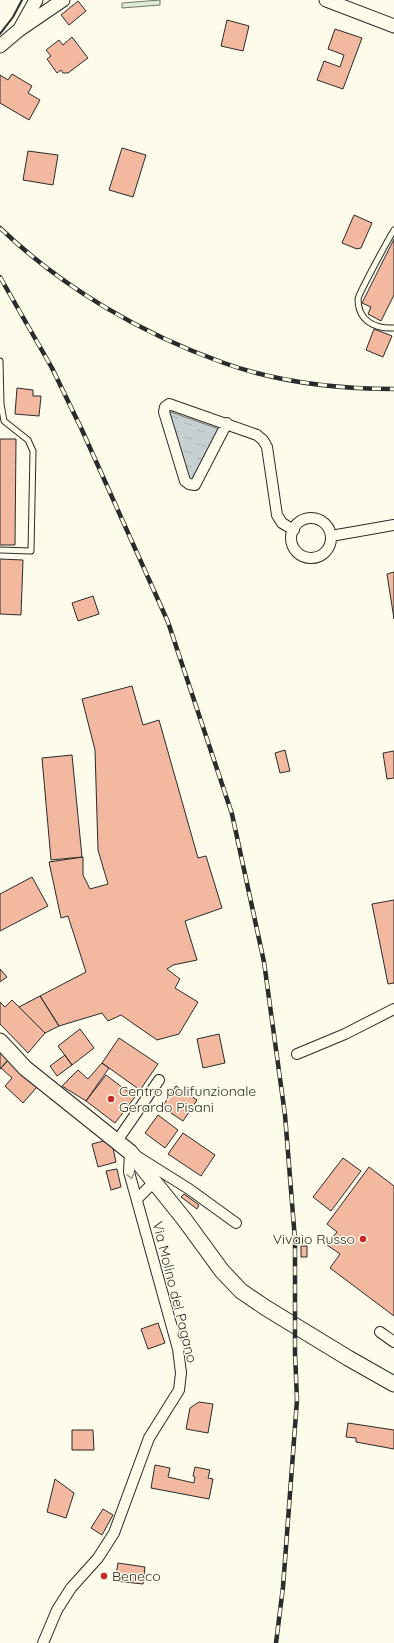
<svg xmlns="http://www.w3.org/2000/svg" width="394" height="1643" font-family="Quicksand,sans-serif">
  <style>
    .grass { fill: #deebd1; stroke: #74746e }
    .water { fill: url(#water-ripples); stroke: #74746e }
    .building { fill: #f2b8a0; stroke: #2b2b2b }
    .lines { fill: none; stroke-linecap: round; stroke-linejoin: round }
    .service-casing { stroke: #2b2b2b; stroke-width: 7 }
    .minor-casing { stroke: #2b2b2b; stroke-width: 12 }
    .tertiary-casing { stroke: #2b2b2b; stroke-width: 15 }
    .secondary-casing { stroke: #2b2b2b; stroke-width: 17 }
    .service { stroke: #fdfbea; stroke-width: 5 }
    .minor { stroke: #fdfbea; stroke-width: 10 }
    .tertiary { stroke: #fdfbea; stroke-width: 13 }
    .secondary { stroke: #fdfbea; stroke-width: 15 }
    .rail-casing { stroke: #2b2b2b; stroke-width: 4.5 }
    .rail { stroke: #fdfbea; stroke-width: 3; stroke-dasharray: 9; stroke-linecap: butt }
    .wall { stroke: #2b2b2b; stroke-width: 2 }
    .oneway { stroke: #9e9d94 }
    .poi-dot { fill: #c62828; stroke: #fdfbea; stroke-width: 1.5 }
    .labels { text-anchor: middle; stroke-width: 3; stroke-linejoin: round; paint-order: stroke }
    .poi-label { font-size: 14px; fill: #2b2b2b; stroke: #fdfbea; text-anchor: start }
    .street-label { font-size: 14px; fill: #2b2b2b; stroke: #fdfbea }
  </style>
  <defs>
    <pattern id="water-ripples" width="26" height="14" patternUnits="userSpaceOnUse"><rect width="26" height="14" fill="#c7d0d0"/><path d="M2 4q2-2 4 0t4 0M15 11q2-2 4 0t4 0" fill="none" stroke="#abb3b3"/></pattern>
  </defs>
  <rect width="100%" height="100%" fill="#fdfbea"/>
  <path class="grass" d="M160 0V5L122 8V3Z"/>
  <path class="water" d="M168 411 219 429 192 481H188Z"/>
  <path class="building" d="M78 1 86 11 69 25 61 15Z
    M227 20 249 26 243 51 221 46Z
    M335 29 362 38 343 89 317 80 324 61 340 67 344 55 328 49Z
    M72 37 88 58 68 73H63L61 70 57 73 47 59 51 56 46 50 59 40 63 45Z
    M12 74 32 86 28 93 40 100 29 120 0 103V75L8 80Z
    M122 148 146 155 133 197 109 190Z
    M28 151 58 155 53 185 23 180Z
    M354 215 372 223 361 248 357 249 342 243Z
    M394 239V295L381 321 368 314 371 307 362 303Z
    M374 329 392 336 383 357 366 350Z
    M17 388 33 390V396H41L39 416 15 414Z
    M0 439H16L15 545H0Z
    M0 559 23 560 21 615 0 614Z
    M394 572V619L387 574Z
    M93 596 99 614 78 621 72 603Z
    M132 686 143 725 159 720 198 858 206 856 222 908 185 921 197 960 173 965 167 969 180 979 175 988 198 1002 179 1034 157 1040 121 1015 108 1021 102 1013 59 1026 40 996 86 972 68 916 61 918 49 862 83 857V875L90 889 108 884 98 850 95 750 82 699Z
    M285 750 290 771 280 773 275 753Z
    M394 751V778L387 779 383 753Z
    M72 755 82 857 51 860 42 758Z
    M32 877 48 906 0 931V894Z
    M394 900V983L388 984 372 904Z
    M0 969 7 977 0 982Z
    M40 996 59 1026 45 1033 19 1007Z
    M12 1000 45 1033 28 1053 0 1024V1002L5 1007Z
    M80 1029 94 1048 72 1065 58 1046Z
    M219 1034 225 1063 203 1068 197 1039Z
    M119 1038 158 1064 140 1090 102 1063Z
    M0 1051 8 1060 0 1069Z
    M65 1055 72 1065 57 1076 50 1066Z
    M8 1060 37 1087 23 1103 5 1086 12 1078 1 1068Z
    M102 1063 109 1068 86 1101 62 1086 78 1070 88 1079Z
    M106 1075 135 1097 115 1123 86 1101Z
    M176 1086 197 1100 183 1121 162 1107Z
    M158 1115 178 1130 165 1148 145 1133Z
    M183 1133 215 1155 201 1176 168 1154Z
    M111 1139 116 1162 98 1167 92 1144Z
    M343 1158 361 1171 331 1211 313 1197Z
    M369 1167 394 1186V1316L330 1268 340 1254 327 1245 337 1232 327 1224Z
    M117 1169 121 1187 111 1190 106 1171Z
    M184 1194 199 1205 197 1209 181 1197Z
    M301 1246H307V1257H301Z
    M158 1323 165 1343 148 1349 141 1329Z
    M199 1402 213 1404 208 1433 186 1429 190 1408Z
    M348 1423 394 1430V1449L356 1442V1438L346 1437Z
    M72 1430H93L94 1450H72Z
    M155 1465 170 1468 168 1477 194 1483 195 1477 193 1476 195 1467 210 1470 208 1478 213 1479 209 1499 151 1488Z
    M55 1479 74 1493 66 1518 47 1512Z
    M103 1509 113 1515 102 1535 91 1528Z
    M118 1563 145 1567 143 1584 115 1581Z"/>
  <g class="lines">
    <g class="service-casing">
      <path id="service" d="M394 230C389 238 359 293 358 299 358 321 375 329 394 328
        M0 361 1 404 4 421 28 440 33 451 31 551 0 550"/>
    </g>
    <g class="minor-casing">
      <path id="minor" d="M227 423 195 485 189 484 185 481 164 412 165 407 169 404 257 435 263 440 267 447 277 515 282 523 294 530
        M291 538a20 20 0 1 1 40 0a20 20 0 1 1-40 0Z
        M331 536 394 525
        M297 1054 345 1034 394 1009
        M117 1141 159 1080
        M137 1199 154 1182
        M380 1332 394 1342
        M43 1643 57 1610 71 1588 98 1558 114 1533 149 1438 179 1390 181 1373 178 1349 129 1172 130 1152 189 1189 236 1223"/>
    </g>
    <g class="tertiary-casing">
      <path id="tertiary" d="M326 0 394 26
        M21 27 36 0
        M0 46 19 30 63 0"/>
    </g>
    <g class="secondary-casing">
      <path id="secondary" d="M0 1041 25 1068 130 1152 184 1219 222 1271 241 1291 266 1308 348 1358 394 1384"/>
    </g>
    <use href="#service" class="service"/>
    <use href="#minor" class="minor"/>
    <use href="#tertiary" class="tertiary"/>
    <use href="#secondary" class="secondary"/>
    <g class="rail-casing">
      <path id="rail" d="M0 228C63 288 142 334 224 363 277 382 338 389 394 389
        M0 277 52 368 82 430 168 622 232 814 264 962 285 1115 295 1240V1353L297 1400 283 1587 276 1643"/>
    </g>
    <use href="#rail" class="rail"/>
    <path class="wall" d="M0 34 13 17 22 0"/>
  </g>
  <defs><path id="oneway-chevron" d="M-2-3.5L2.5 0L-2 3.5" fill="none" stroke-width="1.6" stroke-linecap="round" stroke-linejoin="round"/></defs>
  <use class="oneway" href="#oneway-chevron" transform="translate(131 1176) rotate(77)"/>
  <g class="poi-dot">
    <circle cx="111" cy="1099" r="4"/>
    <circle cx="363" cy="1239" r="4"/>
    <circle cx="104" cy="1576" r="4"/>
  </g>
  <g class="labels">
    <g class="poi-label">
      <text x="119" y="1096">Centro polifunzionale<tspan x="119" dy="16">Gerardo Pisani</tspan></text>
      <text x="355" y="1244" text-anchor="end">Vivaio Russo</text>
      <text x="112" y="1581">Beneco</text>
    </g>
    <g class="street-label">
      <text transform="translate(175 1292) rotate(76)" y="5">Via Molino del Pagano</text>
    </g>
  </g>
</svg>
